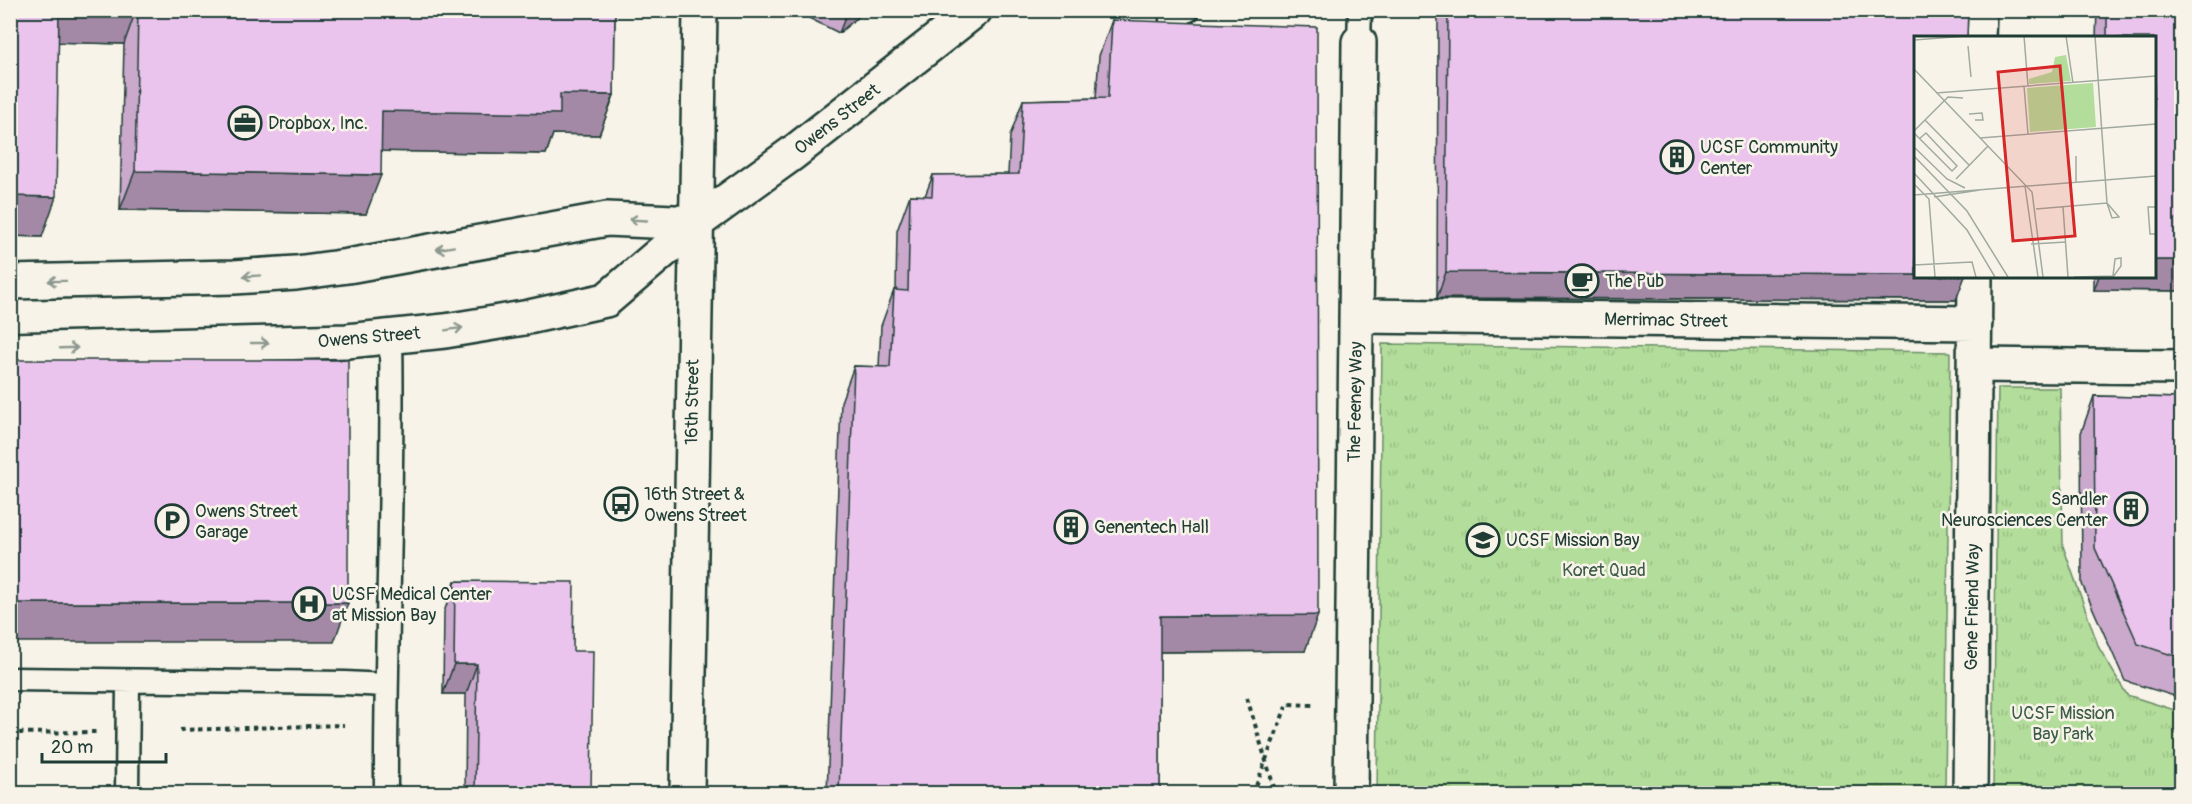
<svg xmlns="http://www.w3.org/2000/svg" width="2192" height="804" font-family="Pangolin,sans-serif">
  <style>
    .park { fill: url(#park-tufts); stroke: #698d67; stroke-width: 1.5 }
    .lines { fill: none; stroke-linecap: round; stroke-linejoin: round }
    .service-casing { stroke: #1f3d34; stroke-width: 27 }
    .pedestrian-casing { stroke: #1f3d34; stroke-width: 38 }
    .tertiary-casing { stroke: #1f3d34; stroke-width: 38 }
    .secondary-casing { stroke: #1f3d34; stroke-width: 38 }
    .path { stroke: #1f3d34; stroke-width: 4; stroke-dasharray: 4.5 4.5; stroke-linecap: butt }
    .service { stroke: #f7f3e8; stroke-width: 22 }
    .pedestrian { stroke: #f7f3e8; stroke-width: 33 }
    .tertiary { stroke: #f7f3e8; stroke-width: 33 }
    .secondary { stroke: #f7f3e8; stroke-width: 33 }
    .wall { fill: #caa9cd; stroke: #1f3d34; stroke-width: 1.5 }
    .shaded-wall { fill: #a489a7; stroke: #1f3d34; stroke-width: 1.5 }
    .building { fill: #ebc4ee; stroke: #1f3d34; stroke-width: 1.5 }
    .oneway { stroke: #8b988e }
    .labels { text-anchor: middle; stroke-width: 5; stroke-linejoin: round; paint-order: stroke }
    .street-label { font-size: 18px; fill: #1f3d34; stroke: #f7f3e8 }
    .poi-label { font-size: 18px; fill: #1f3d34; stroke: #f7f3e8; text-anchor: start }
    .park-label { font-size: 18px; fill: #3d5d48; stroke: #f7f3e8 }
    .inset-road { fill: none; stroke: #a1aaa0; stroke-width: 1.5 }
    .view { fill: #d62828; fill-opacity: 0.15; stroke: #d62828; stroke-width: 3 }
    .inset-edge { fill: none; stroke: #1f3d34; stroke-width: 3 }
  </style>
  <defs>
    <pattern id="park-tufts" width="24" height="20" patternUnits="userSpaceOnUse" patternTransform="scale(1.5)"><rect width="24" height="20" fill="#b3dd9a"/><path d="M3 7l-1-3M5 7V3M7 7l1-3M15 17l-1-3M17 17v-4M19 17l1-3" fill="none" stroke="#9abf85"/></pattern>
  </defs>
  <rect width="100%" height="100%" fill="#f7f3e8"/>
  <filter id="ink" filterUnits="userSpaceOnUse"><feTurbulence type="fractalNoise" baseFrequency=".0167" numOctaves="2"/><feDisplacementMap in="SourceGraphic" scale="12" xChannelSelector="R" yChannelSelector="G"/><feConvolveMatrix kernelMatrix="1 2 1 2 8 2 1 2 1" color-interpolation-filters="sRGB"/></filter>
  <g filter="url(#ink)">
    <path class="park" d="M1382 344 1950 352 1945 793H1377Z
      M1998 388H2060L2063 546 2099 648 2127 695 2181 712V793H1993Z"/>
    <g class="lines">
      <g class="service-casing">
        <path id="service" d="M1171 19 1188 10
          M1359 42 1360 10
          M10 679 345 683 385 685
          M127 794 128 681
          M386 794C385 641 394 489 391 337"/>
      </g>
      <g class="pedestrian-casing">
        <path id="pedestrian" d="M1978 38 1979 10
          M1356 316 1975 323
          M1975 365 2182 367
          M1351 794 1359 42
          M1970 794 1975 276"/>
      </g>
      <g class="tertiary-casing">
        <path id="tertiary" d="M10 282 234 277 296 273 348 266 607 219 696 223
          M10 350 347 341 445 331 524 318 606 300 696 223 793 153 975 10"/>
      </g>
      <g class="secondary-casing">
        <path id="secondary" d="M687 794 700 10"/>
      </g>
      <path class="path" d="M1247 698 1276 794
        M180 730 344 725
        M10 733 96 732
        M1253 794 1287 704 1313 705"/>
      <use href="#service" class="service"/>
      <use href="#pedestrian" class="pedestrian"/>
      <use href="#tertiary" class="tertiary"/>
      <use href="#secondary" class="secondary"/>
    </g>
    <path class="wall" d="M10 10H615L614 95 599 135 553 134 546 154 381 151 366 214 120 210 124 44 58 42 42 237 10 236Z
      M793 10H866L839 33Z
      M1438 10H1968L1956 300 1437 298Z
      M2097 10H2181V291L2094 290V276H2154V38H2096Z
      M1112 20 1305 651 1160 652V794H827L841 402 854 366 879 367 881 326 894 290H896L897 231 910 195 925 196 933 175 1008 174 1010 136 1023 100 1096 98 1099 56Z
      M2094 396 2181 398V698L2125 681 2082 584 2081 433Z
      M455 581 573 651 591 794H465L466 694H443L444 612Z"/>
    <path class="shaded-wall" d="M56 10H136L124 44 45 42Z
      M848 10H866L839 33Z
      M560 94 614 95 599 135 553 134 546 154 368 151 382 111Z
      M135 171 381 175 366 214 120 210Z
      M10 196 56 197 42 237 10 236Z
      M2154 260H2181V291L2094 290 2099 276H2154Z
      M1446 272 1916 275V276H1965L1956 300 1437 298Z
      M10 603H348L334 642H10Z
      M1318 615 1305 651 1147 652 1160 616Z
      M454 664H477L466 694H443Z"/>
    <path class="building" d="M10 10H59L56 197 10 196Z
      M138 10H615L614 95 560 94V114L382 111 381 175 135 171Z
      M1448 10H1968L1967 38H1916V275L1446 272Z
      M2107 10H2181V260H2154V38H2107Z
      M1112 20 1317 27 1318 615 1160 616V794H839L854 366 890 367 894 290 908 291 910 195 932 196 933 175 1019 174 1023 100 1108 98Z
      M10 360H348V603H10Z
      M2094 396 2181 398V658L2138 644 2095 548Z
      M455 581 574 582 573 651H593L591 794H475L477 664H454Z"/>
    <defs><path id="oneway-shaft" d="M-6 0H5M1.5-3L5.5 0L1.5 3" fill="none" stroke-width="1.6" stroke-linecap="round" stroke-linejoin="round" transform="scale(1.5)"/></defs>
    <g class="oneway">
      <use href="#oneway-shaft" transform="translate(638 220) rotate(-177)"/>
      <use href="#oneway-shaft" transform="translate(445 248) rotate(170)"/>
      <use href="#oneway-shaft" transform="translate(252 276) rotate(176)"/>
      <use href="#oneway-shaft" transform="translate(57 281) rotate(179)"/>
      <use href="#oneway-shaft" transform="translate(454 329) rotate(-9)"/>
      <use href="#oneway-shaft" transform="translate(260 343)"/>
      <use href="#oneway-shaft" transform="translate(69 348) rotate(-2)"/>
    </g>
  </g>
  <defs>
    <g id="office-ring" transform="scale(1.725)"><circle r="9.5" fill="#f7f3e8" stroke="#1f3d34" stroke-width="1.5"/><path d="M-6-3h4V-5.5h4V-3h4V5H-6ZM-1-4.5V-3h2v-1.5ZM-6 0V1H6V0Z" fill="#1f3d34"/></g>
    <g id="building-ring" transform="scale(1.725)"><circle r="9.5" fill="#f7f3e8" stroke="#1f3d34" stroke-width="1.5"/><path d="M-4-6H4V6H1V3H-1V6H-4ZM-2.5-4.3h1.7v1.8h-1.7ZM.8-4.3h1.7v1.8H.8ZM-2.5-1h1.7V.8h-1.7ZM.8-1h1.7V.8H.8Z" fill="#1f3d34"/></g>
    <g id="cafe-ring" transform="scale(1.725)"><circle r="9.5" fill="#f7f3e8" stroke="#1f3d34" stroke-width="1.5"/><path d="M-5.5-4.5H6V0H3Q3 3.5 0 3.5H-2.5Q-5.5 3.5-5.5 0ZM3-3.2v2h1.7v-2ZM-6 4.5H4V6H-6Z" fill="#1f3d34"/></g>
    <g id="bus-ring" transform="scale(1.725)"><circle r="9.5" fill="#f7f3e8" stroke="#1f3d34" stroke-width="1.5"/><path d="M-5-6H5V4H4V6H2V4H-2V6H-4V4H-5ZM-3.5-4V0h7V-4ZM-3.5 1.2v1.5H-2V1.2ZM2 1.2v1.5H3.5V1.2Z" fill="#1f3d34"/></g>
    <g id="parking-ring" transform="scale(1.725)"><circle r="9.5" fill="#f7f3e8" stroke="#1f3d34" stroke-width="1.5"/><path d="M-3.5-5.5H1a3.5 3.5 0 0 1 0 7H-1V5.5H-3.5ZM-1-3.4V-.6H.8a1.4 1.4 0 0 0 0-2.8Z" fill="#1f3d34"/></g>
    <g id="university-ring" transform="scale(1.725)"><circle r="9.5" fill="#f7f3e8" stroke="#1f3d34" stroke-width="1.5"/><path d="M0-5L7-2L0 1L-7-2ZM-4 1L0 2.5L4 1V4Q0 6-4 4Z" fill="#1f3d34"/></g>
    <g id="hospital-ring" transform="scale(1.725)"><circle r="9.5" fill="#f7f3e8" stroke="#1f3d34" stroke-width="1.5"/><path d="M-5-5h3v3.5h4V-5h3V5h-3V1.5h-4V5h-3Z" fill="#1f3d34"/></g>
  </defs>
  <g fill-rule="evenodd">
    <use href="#office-ring" x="245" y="123"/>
    <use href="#building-ring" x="1677" y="157"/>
    <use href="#cafe-ring" x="1582" y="281"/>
    <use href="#bus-ring" x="621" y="504"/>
    <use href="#building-ring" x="2131" y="509"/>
    <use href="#parking-ring" x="172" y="521"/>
    <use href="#building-ring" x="1071" y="527"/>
    <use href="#university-ring" x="1483" y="540"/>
    <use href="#hospital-ring" x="309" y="604"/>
  </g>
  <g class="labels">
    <g class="street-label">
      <text transform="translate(837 119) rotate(-38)" y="6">Owens Street</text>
      <text transform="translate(1666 320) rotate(1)" y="6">Merrimac Street</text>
      <text transform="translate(369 337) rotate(-5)" y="6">Owens Street</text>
      <text transform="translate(692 402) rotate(-89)" y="6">16th Street</text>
      <text transform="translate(1355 402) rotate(-89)" y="6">The Feeney Way</text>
      <text transform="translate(1972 607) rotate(-89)" y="6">Gene Friend Way</text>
    </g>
    <g class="poi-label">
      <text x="268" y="129">Dropbox, Inc.</text>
      <text x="1700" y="153">UCSF Community<tspan x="1700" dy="21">Center</tspan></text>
      <text x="1605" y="287">The Pub</text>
      <text x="644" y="500">16th Street &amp;<tspan x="644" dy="21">Owens Street</tspan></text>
      <text x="2108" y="505" text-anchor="end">Sandler<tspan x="2108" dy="21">Neurosciences Center</tspan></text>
      <text x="195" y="517">Owens Street<tspan x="195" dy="21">Garage</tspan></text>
      <text x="1094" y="533">Genentech Hall</text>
      <text x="1506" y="546">UCSF Mission Bay</text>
      <text x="332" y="600">UCSF Medical Center<tspan x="332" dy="21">at Mission Bay</tspan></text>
    </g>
    <g class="park-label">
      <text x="1604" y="576">Koret Quad</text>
      <text x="2063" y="719">UCSF Mission<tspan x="2063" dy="21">Bay Park</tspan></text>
    </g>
  </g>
  <g transform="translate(1914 36)">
    <rect width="242" height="242" fill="#f7f3e8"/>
    <path d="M152 19 157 45 115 48V43L138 36 141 21ZM179 47 182 91 116 96 113 52Z" fill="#b3dd9a"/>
    <path class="inset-road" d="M110 0 114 50M152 0 159 47M0 4 53 0M54 10 57 41M0 33 118 156 129 241M110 50 114 98M22 57 242 40M55 78 68 77 69 84H61M11 84 55 129M0 95 34 61 49 62M0 97 38 135 43 130 12 97 5 103M66 102 242 88M0 111 33 143 51 152M0 120 53 175 94 241M0 137 53 194 81 241M42 143 74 110M162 146V120M0 148 15 163 21 241M111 150 124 241M0 159 242 140M20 161 66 154M149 171 154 241M242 171H234L236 198H242M122 173 193 167 205 181 198 182 193 167 181 0M117 208 152 206M0 229 58 226 62 241M160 241 199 240M199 241 207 230V222L201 223 199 240"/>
    <path class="view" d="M146 30 161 200 99 205 84 36Z"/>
    <rect width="242" height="242" class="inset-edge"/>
  </g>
  <rect width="2192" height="804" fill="none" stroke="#f7f3e8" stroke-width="36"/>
  <rect x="18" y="18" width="2156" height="768" fill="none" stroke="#1f3d34" stroke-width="2" filter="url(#ink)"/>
  <path d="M42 753v9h124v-9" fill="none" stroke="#1f3d34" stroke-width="3"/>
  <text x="51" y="753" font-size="18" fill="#1f3d34" stroke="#f7f3e8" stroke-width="4.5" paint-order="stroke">20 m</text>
</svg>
